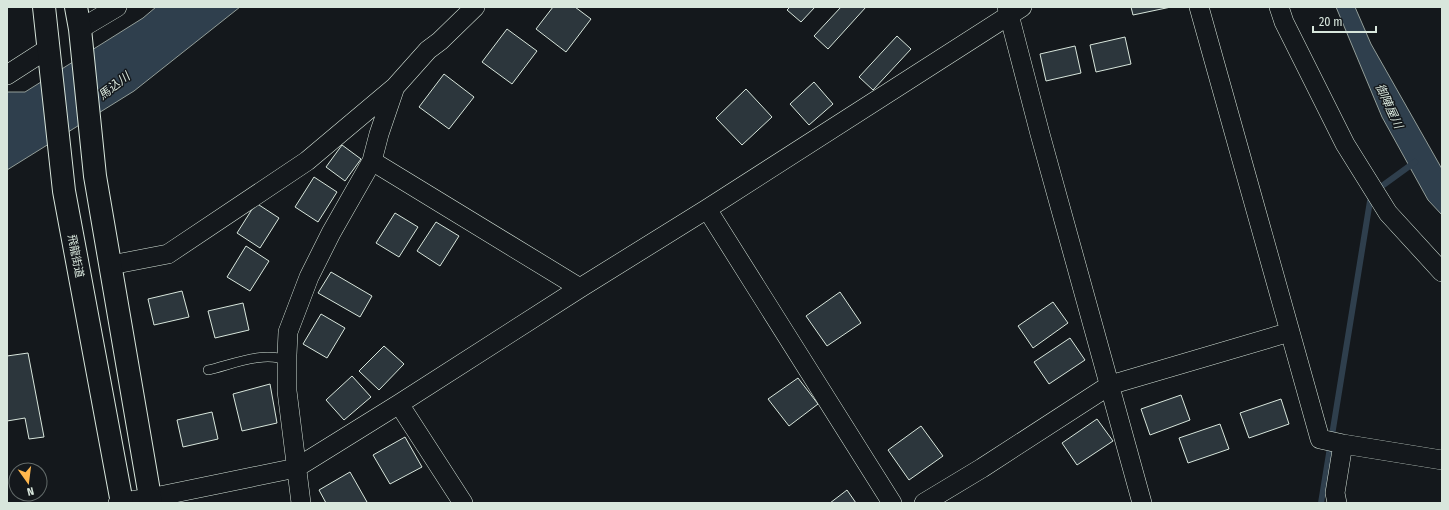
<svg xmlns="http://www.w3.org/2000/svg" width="1449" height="510" font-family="'Fira Sans Condensed','Noto Sans JP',sans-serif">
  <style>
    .water { fill: #2f3f4d; stroke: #939e99 }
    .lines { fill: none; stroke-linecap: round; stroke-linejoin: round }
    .stream { stroke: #2f3f4d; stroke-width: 6 }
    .building { fill: #2c363c; stroke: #d8e6dc }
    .lane-casing { stroke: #d8e6dc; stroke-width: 10 }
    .street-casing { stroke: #d8e6dc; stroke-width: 20 }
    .highway-casing { stroke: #d8e6dc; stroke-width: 24 }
    .lane { stroke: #14181c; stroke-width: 9 }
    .street { stroke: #14181c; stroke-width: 19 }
    .highway { stroke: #14181c; stroke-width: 22 }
    .labels { text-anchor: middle; stroke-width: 3; stroke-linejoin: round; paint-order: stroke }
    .street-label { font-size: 11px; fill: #d8e6dc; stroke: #14181c }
    .water-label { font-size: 12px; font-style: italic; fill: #d8e6dc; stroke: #14181c }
  </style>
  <rect width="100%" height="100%" fill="#14181c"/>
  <path class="water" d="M156 7H240L134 91 7 170V92H25L143 18Z
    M1336 7H1355L1371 44 1442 169V215L1428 200 1382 117Z"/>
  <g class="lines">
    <path class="stream" d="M1382 186 1415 162
      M1321 503 1370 201"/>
  </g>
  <path class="building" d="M553 7H575L591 19 566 52 536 29Z
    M790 7H815L801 22 787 10Z
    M841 7H866L828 49 814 36Z
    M1131 7H1171L1133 15Z
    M507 29 537 51 512 84 482 62Z
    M897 36 911 49 873 90 859 77Z
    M1125 37 1131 64 1096 72 1090 45Z
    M1075 46 1081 73 1046 81 1040 54Z
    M444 74 474 97 449 129 419 107Z
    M814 82 833 104 809 125 790 104Z
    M746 89 772 117 742 145 716 118Z
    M342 145 361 159 345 181 326 167Z
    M314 177 337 192 318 222 295 207Z
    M256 203 279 218 260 248 237 233Z
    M395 213 418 227 399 257 376 243Z
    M436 222 459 236 440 266 417 251Z
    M246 246 269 261 250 291 227 277Z
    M331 272 372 296 360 317 318 293Z
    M182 291 189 317 154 325 148 299Z
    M840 292 861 323 827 346 806 316Z
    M1053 302 1068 323 1033 348 1018 326Z
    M243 303 249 330 215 338 208 311Z
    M321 314 345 328 327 358 303 344Z
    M1070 338 1085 360 1049 384 1034 362Z
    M384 346 404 364 379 390 359 371Z
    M28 353 44 437 29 439 25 418 7 421V356Z
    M352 376 371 397 344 420 326 400Z
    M798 378 818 404 789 426 768 399Z
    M270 384 277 423 242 431 233 394Z
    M1181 395 1190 420 1150 435 1141 409Z
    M1281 399 1289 424 1249 438 1240 413Z
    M212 412 218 439 183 447 177 420Z
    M1097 419 1113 441 1077 465 1062 443Z
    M1220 424 1229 449 1188 463 1179 438Z
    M921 426 943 456 909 480 888 450Z
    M405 437 422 467 390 484 373 455Z
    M350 472 367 502 365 503H326L319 490Z
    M847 490 856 503H830Z"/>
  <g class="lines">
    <g class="lane-casing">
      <path id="lane" d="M208 370C231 365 265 350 287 361"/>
    </g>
    <g class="street-casing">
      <path id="street" d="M1007 7 1040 134 1142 503
        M1199 7 1320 439 1343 444 1442 460
        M1279 7 1284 22 1345 144 1388 213 1442 272
        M80 29 117 7
        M7 75 49 48
        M372 161 580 288
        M707 209 892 503
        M111 265 168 254 307 161 395 87 428 50 440 41 475 7
        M399 404 463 503
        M118 503 150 498 296 468 399 404 580 288 707 209 1022 7
        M301 503 287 391V355L288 332 309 277 331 233 372 161 379 134 395 87
        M924 503 982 468 1110 385 1290 332
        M1337 503 1335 493 1343 444"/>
    </g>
    <g class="highway-casing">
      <path id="highway" d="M44 7 64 191 122 503
        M76 7 80 29 95 176 151 503"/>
    </g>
    <use href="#lane" class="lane"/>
    <use href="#street" class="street"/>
    <use href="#highway" class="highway"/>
  </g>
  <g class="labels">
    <g class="street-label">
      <text transform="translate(76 256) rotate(79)" y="4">飛龍街道</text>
    </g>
    <g class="water-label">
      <text transform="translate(114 86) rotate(-38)" y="4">馬込川</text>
      <text transform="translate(1389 106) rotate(65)" y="4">御陣屋川</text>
    </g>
  </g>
  <rect width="1449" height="510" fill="none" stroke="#d8e6dc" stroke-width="16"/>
  <g transform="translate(28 482) rotate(166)"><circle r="19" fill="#14181c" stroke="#626a69"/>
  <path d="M0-3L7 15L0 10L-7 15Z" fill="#ffb74d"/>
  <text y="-6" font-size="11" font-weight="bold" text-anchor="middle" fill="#d8e6dc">N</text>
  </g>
  <path d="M1313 26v6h63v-6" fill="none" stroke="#d8e6dc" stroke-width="2"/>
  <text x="1319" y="26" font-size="12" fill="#d8e6dc" stroke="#14181c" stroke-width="3" paint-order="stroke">20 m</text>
</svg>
